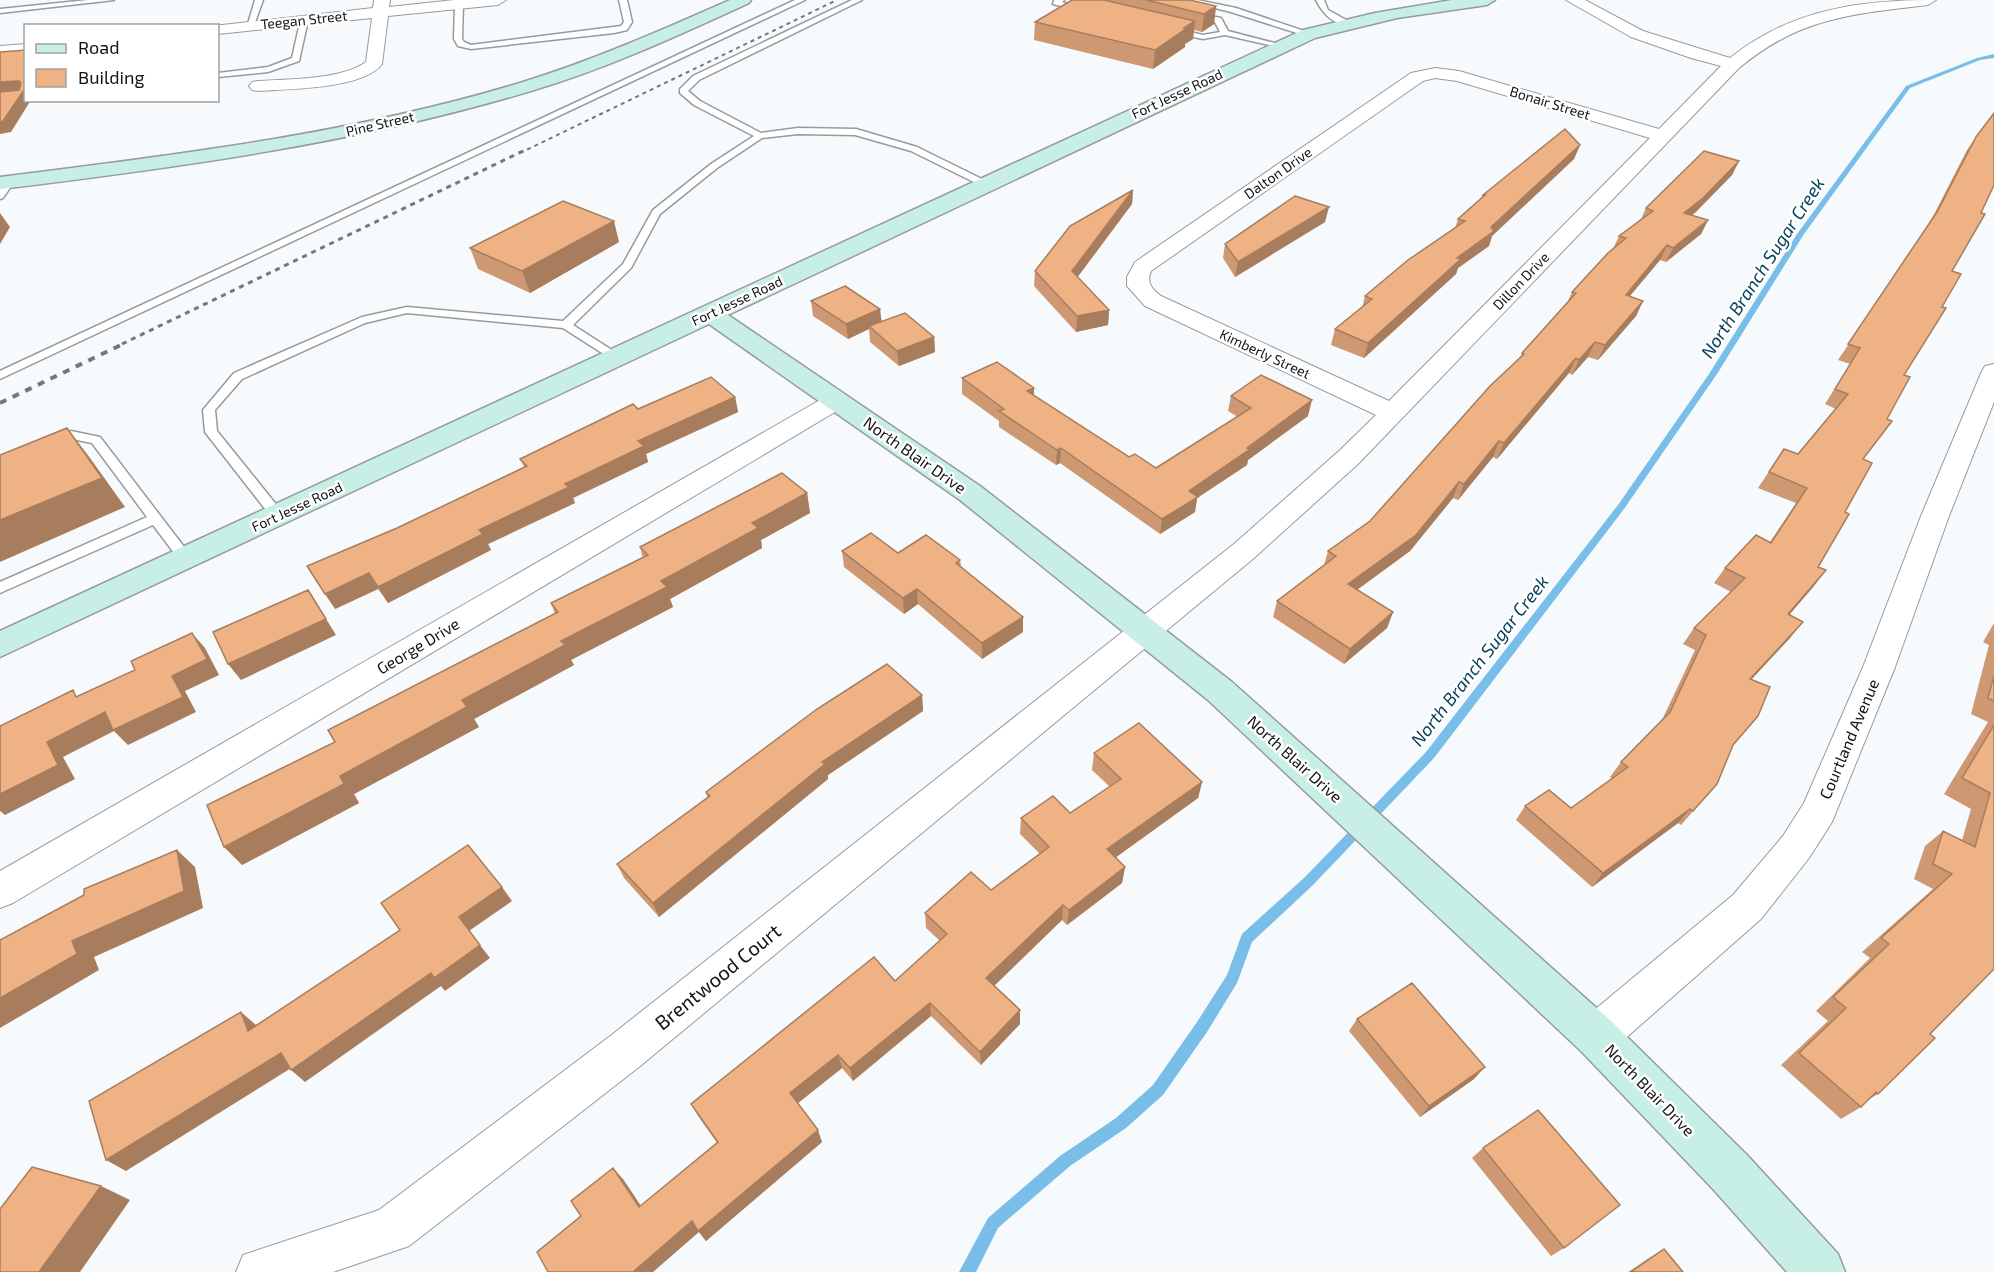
<svg xmlns="http://www.w3.org/2000/svg" width="1994" height="1272" font-family="'Exo 2',sans-serif">
  <style>
    .lines { fill: none; stroke-linecap: round; stroke-linejoin: round }
    .stream { fill: #79bde9; fill-rule: evenodd }
    .lane-casing { stroke: #979b9d; stroke-width: 3 }
    .street-casing { stroke: #979b9d; stroke-width: 2 }
    .secondary-casing { stroke: #979b9d; stroke-width: 3 }
    .lane { fill: #fff; fill-rule: evenodd }
    .street { fill: #fff; fill-rule: evenodd }
    .secondary { fill: #c7efe6; fill-rule: evenodd }
    .rail-far2 { stroke: #757879; stroke-width: 2; stroke-dasharray: 4 4; stroke-linecap: butt }
    .rail-far1 { stroke: #757879; stroke-width: 3; stroke-dasharray: 5 5; stroke-linecap: butt }
    .rail { stroke: #757879; stroke-width: 4; stroke-dasharray: 7 7; stroke-linecap: butt }
    .wall { fill: #ce9972 }
    .shaded-wall { fill: #a77d5d }
    .building { fill: #efb285; stroke: #a77d5d; stroke-width: 1.5 }
    .labels { text-anchor: middle; stroke-width: 5; stroke-linejoin: round; paint-order: stroke }
    .far-street-label { font-size: 14px; fill: #121314; stroke: #fff }
    .street-label { font-size: 16px; fill: #121314; stroke: #fff }
    .water-label { font-size: 18px; font-style: italic; fill: #043d5a; stroke: #fff }
    .near-street-label { font-size: 20px; fill: #121314; stroke: #fff }
  </style>
  <rect width="100%" height="100%" fill="#f6fafd"/>
  <g class="lines">
    <path class="stream" d="M1994 54V58L1980 60 1910 88 1804 234 1717 374 1624 509 1434 758 1313 885 1252 942 1237 983 1207 1032 1163 1095 1126 1128 1070 1166 998 1228 976 1272H959L988 1218 1060 1156 1116 1118 1153 1085 1197 1022 1227 975 1242 934 1305 877 1426 752 1618 505 1709 374 1797 234 1906 86 1977 58Z"/>
    <g class="lane-casing">
      <path id="lane" d="M88 0H114L0 13V9Z
        M255 0H263L254 25 247 27Z
        M619 0H627L632 22 627 30 614 33 471 49 458 46 454 39 455 4 459 2 463 4 462 39 464 42 471 45 621 26 624 22Z
        M795 0H805L0 379V371Z
        M852 0H862L699 80 688 91 700 101 761 133 798 128 856 129 917 147 988 182V186H982L911 151 855 135 798 134 762 138 717 168 660 214 631 268 573 325 621 356V360H613L563 328 407 313 365 323 242 379 215 410 217 431 283 513 285 516 283 519H273L205 432 203 410 234 373 362 317 407 307 563 321 623 264 653 210 711 164 754 136 694 105 680 93V89L693 76Z
        M1054 0H1064L1062 2 1086 10 1082 12 1053 4Z
        M1183 0H1197L1236 8 1313 34 1306 36 1231 12Z
        M1316 0H1324L1328 10 1348 21V25C1333 25 1322 12 1316 0Z
        M1195 13 1221 18 1228 31 1286 46 1282 48 1225 35 1203 39 1170 32 1169 30 1173 28 1203 35 1220 32 1215 22 1192 17Z
        M301 18 308 20 299 61 268 72 218 77V73L268 67 292 58Z
        M6 180 14 182 3 198 0 199V189Z
        M71 431 100 437 191 556 193 559 191 562H181L153 525 0 593V582L147 517 92 443 72 439 55 446 49 442Z"/>
    </g>
    <g class="street-casing">
      <path id="street" d="M374 0H390L389 7 454 0H506L498 5 388 16 382 64C364 89 288 89 258 91L252 90 249 86 252 82 258 81C288 79 341 80 366 62L372 18 218 34V26H213L373 8Z
        M1566 0H1585L1643 31 1730 58C1791 9 1860 0 1936 0L1928 5C1853 14 1800 17 1739 68L1359 463 1254 558 639 1067 409 1246 333 1272H236L243 1255 379 1210 609 1037 1234 544 1339 451 1376 415 1145 306 1127 286V277L1135 262 1411 73 1435 68 1459 71 1659 129 1721 66 1691 58 1631 37ZM1435 78 1457 81 1650 138 1389 401 1161 296C1152 289 1146 283 1151 271L1423 81Z
        M26 44V54L0 56V46Z
        M1994 364V402L1949 516 1895 667 1832 822 1809 858 1761 919 1611 1051 1596 1057 1581 1051 1575 1036 1581 1021 1733 895 1783 836 1804 803 1863 667 1921 516 1982 371 1985 366Z
        M836 393 845 396 849 401 845 406 13 903 0 908V871L827 396Z"/>
    </g>
    <g class="secondary-casing">
      <path id="secondary" d="M730 0H751L749 3C679 35 608 68 534 90 360 143 180 167 0 189V177C176 155 353 134 523 82 594 60 662 30 730 0Z
        M1452 0H1495L1487 5 1397 18 1315 38 728 315 980 486 1232 682 1611 1021 1747 1155 1838 1254 1845 1272H1787L1713 1189 1581 1051 1208 700 960 500 709 324 0 657V631L1303 30 1375 13Z"/>
    </g>
    <use href="#lane" class="lane"/>
    <use href="#street" class="street"/>
    <use href="#secondary" class="secondary"/>
    <path class="rail-far2" d="M520 153 837 0"/>
    <path class="rail-far1" d="M122 344 523 151"/>
    <path class="rail" d="M0 403 125 343"/>
  </g>
  <path class="wall" d="M1072 0H1190L1216 6 1214 24 1202 32 1194 30 1193 39 1185 44V47L1153 69 1034 40 1035 22Z
    M1976 137 1952 271 1863 459 1845 512 1818 567 1814 586 1789 615 1790 638 1751 679 1732 746 1717 784 1681 825 1678 823 1592 887 1516 820 1525 806 1571 808 1612 779 1610 777 1621 762 1662 720 1695 650 1683 644 1694 628 1731 592 1714 583 1725 568 1770 542 1796 503 1758 488 1784 449 1798 454 1836 409 1825 404 1850 364 1838 360 1928 226 1967 150Z
    M1580 145 1574 159 1492 236 1489 246 1458 268 1456 274 1364 358 1331 345 1335 329 1362 308 1365 296 1455 228 1458 219 1482 198 1483 195Z
    M1739 161 1732 175 1692 215 1708 220 1701 234 1666 262 1660 260 1630 296 1643 301 1636 316 1598 360 1588 357 1572 375 1569 373 1497 459 1493 457 1458 500 1453 498 1410 551 1357 590 1393 612 1387 628 1344 664 1273 617 1277 601 1324 565 1328 551 1370 521 1520 358 1522 353 1568 301 1572 292 1613 249 1619 236 1641 219 1646 208Z
    M1133 190 1132 204 1077 277 1109 310 1108 325 1076 332 1034 286 1035 271Z
    M1325 222 1235 277 1223 258 1225 244Z
    M619 242 530 293 478 269 470 248Z
    M811 301 934 337 935 352 899 366 870 342 869 329 848 339 813 316Z
    M962 378 1034 396 1129 457 1156 468 1238 417 1228 411 1231 396 1308 416 1248 460 1247 465 1197 498 1195 512 1160 534 1060 463 1056 465 999 427V421L962 394Z
    M735 397 738 412 646 454 648 462 573 498 575 503 488 544 491 550 388 603 378 589 335 609 397 528 524 467 520 459Z
    M807 493 810 513 761 540 762 548 670 599 673 607 571 660 574 665 474 719 479 727 354 794 359 803 242 865 335 742 555 614 551 603 643 558 640 547Z
    M842 551 898 553 960 560 961 566 1023 632 982 659 918 604 904 614 844 567Z
    M1994 623V969L1930 1034 1878 1094 1868 1100 1861 1107 1841 1119 1781 1065 1828 1021 1816 1011 1870 958 1862 952 1933 889 1914 879 1925 846 1943 831 1962 840 1971 809 1944 794 1988 722 1971 714 1989 645 1983 642Z
    M922 695 923 711 828 775V779L659 917 624 878 617 864 707 797 706 792Z
    M1094 753 1202 782 1198 798 1115 858 1125 867 1122 883 1067 925 1062 920 994 985 1020 1010V1024L981 1065 931 1016 853 1081 842 1068 797 1104 822 1142 706 1241 699 1232 581 1216 623 1179 641 1206 717 1143 698 1116 691 1104 895 981 940 941 926 928 925 913 991 890 1040 854 1020 834 1021 818 1070 813 1110 787 1092 770Z
    M1357 1019 1474 1079 1420 1117 1349 1031Z
    M1483 1148 1564 1248 1551 1256 1472 1158Z
    M1664 1249 1683 1272H1628L1649 1258Z"/>
  <path class="shaded-wall" d="M1216 6 1214 24 1202 32 1204 14Z
    M1195 21 1193 39 1185 44V47L1153 69 1155 50Z
    M19 81 24 89 26 87V100H31L11 132 0 134V82Z
    M1580 145 1574 159 1492 236 1489 246 1458 268 1456 274 1364 358 1368 343 1457 258 1491 227Z
    M1739 161 1732 175 1696 212 1677 227 1684 213Z
    M1133 190 1132 204 1071 286 1072 271Z
    M1329 207 1325 222 1235 277 1238 262Z
    M0 213 10 227 0 244Z
    M1708 220 1701 234 1666 262 1673 248Z
    M614 221 619 242 530 293 522 271Z
    M1667 245 1660 260 1618 310 1626 295Z
    M1643 301 1636 316 1598 360 1605 345Z
    M880 309 882 324 869 326V329L848 339 846 324Z
    M1109 310 1108 325 1076 332 1077 316Z
    M934 337 935 352 899 366 897 351Z
    M1595 342 1588 357 1572 375 1579 360Z
    M1576 358 1569 373 1497 459 1504 443Z
    M1034 388V403L1027 391Z
    M735 397 738 412 646 454 648 462 573 498 575 503 488 544 491 550 388 603 378 587 479 530 565 484 638 441Z
    M1312 400 1308 416 1248 460 1247 465 1197 498 1195 512 1160 534 1162 519 1189 491Z
    M67 428 90 458 125 507 0 562V520Z
    M1499 441 1493 457 1458 500 1464 484Z
    M1061 448 1060 463 1056 465 1057 450Z
    M1459 482 1453 498 1410 551 1343 600 1348 584Z
    M807 493 810 513 761 540 762 548 670 599 673 607 571 660 574 665 474 719 479 727 354 794 359 803 242 865 224 847 462 700 661 581 752 523Z
    M1826 570 1814 586 1776 630 1788 614Z
    M369 573 378 589 335 609 325 594Z
    M917 589 918 604 904 614 903 598Z
    M308 590 336 635 241 680 228 664Z
    M1393 612 1387 628 1344 664 1350 649Z
    M1023 617V632L982 659V643Z
    M1803 622 1790 638 1738 694 1750 679Z
    M192 633 205 648 219 675 185 691 196 712 128 745 114 731 63 757 75 779 5 815 0 811V794L47 742 172 676Z
    M922 695 923 711 828 775V779L659 917 653 903 822 762Z
    M1202 782 1198 798 1105 865 1107 849Z
    M1690 809 1678 823 1592 887 1603 873Z
    M177 850 195 867 203 908 94 957 99 970 0 1028V998L72 941Z
    M1125 867 1122 883 1067 925 1069 910Z
    M502 887 512 901 469 931 490 958 445 991 441 986 305 1082 291 1070 459 917Z
    M1063 905 1062 920 987 993 986 978Z
    M930 1003 931 1016 853 1081 850 1068Z
    M1020 1010V1024L981 1065 980 1052Z
    M241 1012 256 1025 264 1043 248 1031Z
    M281 1053 296 1065 126 1171 106 1160Z
    M838 1055 842 1068 794 1106 790 1093Z
    M1485 1067 1474 1079 1420 1117 1429 1106Z
    M818 1130 822 1142 706 1241 699 1232 653 1272H633L692 1221Z
    M613 1168 623 1179 648 1217 639 1207Z
    M101 1186 130 1200 80 1272H39Z"/>
  <path class="building" d="M1072 0H1104L1195 21 1184 28H1187L1155 50 1035 22Z
    M1146 0H1190L1216 6 1204 14Z
    M26 50V87L3 121 0 122V92L19 90 21 83 19 81 0 82V52Z
    M1994 113V185L1981 213 1985 214 1952 271 1961 274 1942 307 1946 308 1904 375 1910 377 1887 419 1892 421 1863 459 1872 463 1845 512 1849 514 1818 567 1826 570 1788 614 1803 622 1750 679 1770 687 1758 716 1733 745 1717 784 1693 811 1690 809 1603 873 1525 806 1549 790 1571 808 1628 767 1621 762 1670 712 1706 635 1694 628 1745 578 1725 568 1756 535 1771 543 1807 488 1769 472 1784 449 1798 454 1848 394 1835 389 1860 348 1848 344 1937 212 1976 137Z
    M1565 129 1580 145 1491 227 1494 231 1457 258 1461 259 1368 343 1335 329 1372 299 1365 296 1408 260 1465 221 1458 219 1485 195H1483Z
    M1704 151 1739 161 1703 198 1684 213 1708 220 1673 248 1667 245 1626 295 1643 301 1605 345 1595 342 1579 360 1576 358 1504 443 1499 441 1464 484 1459 482 1416 535 1348 584 1393 612 1350 649 1277 601 1336 556 1328 551 1370 521 1490 386 1524 354 1522 353 1576 293 1572 292 1608 253 1626 238 1619 236 1653 211 1646 208Z
    M1133 190 1072 271 1109 310 1077 316 1035 271 1070 226Z
    M1295 196 1329 207 1238 262 1225 244Z
    M563 201 614 221 522 271 470 248Z
    M845 286 880 309 846 324 811 301Z
    M905 313 934 337 897 351 869 326Z
    M997 362 1034 388 1027 391 1129 457 1135 454 1156 468 1251 408 1231 396 1261 375 1312 400 1247 448 1250 449 1189 491 1198 497 1162 519 1061 448 1057 450 999 411 1004 409 962 378Z
    M711 377 735 397 638 441 644 446 565 484 569 487 479 530 483 534 378 587 369 573 325 594 307 566 397 528 527 466 520 459 633 404 638 409Z
    M67 428 102 478 0 520V455Z
    M782 473 807 493 752 523 758 528 661 581 667 587 561 641 565 645 462 700 467 707 340 776 344 784 224 847 207 805 335 742 328 730 558 612 551 603 648 555 640 547Z
    M871 533 898 553 926 535 960 560 956 563 1023 617 982 643 917 589 903 598 842 551Z
    M308 590 326 619 228 664 213 632Z
    M192 633 207 659 172 676 183 697 113 730 105 712 47 742 58 765 0 794V726L73 690 76 697 135 670 131 661Z
    M887 664 922 695 822 762 825 764 653 903 617 864 710 796 706 792 817 709Z
    M1994 676V701L1988 698Z
    M1139 723 1202 782 1107 849 1125 867 1069 910 1063 905 986 978 1020 1010 980 1052 930 1003 850 1068 838 1055 790 1093 818 1130 698 1231 692 1221 633 1272H548L537 1252 581 1216 571 1201 613 1168 639 1207 718 1142 691 1104 874 957 895 981 947 934 925 913 971 872 991 890 1049 847 1021 818 1053 796 1070 813 1121 779 1094 753Z
    M1994 725V969L1930 1034 1935 1038 1878 1094 1876 1092 1861 1107 1799 1053 1846 1008 1833 997 1889 944 1881 938 1952 874 1933 864 1943 831 1975 847 1990 793 1962 778Z
    M468 845 502 887 459 917 480 945 434 978 431 973 291 1070 281 1053 106 1160 89 1101 241 1012 248 1031 400 930 381 903Z
    M177 850 184 891 72 941 77 954 0 998V940L84 895V889Z
    M1412 983 1485 1067 1429 1106 1357 1019Z
    M1538 1110 1620 1205 1564 1248 1483 1148Z
    M32 1167 101 1186 39 1272H0V1209Z
    M1664 1249 1683 1272H1631Z"/>
  <g class="labels">
    <g class="far-street-label">
      <text transform="translate(304 20) rotate(-6)" y="5">Teegan Street</text>
      <text transform="translate(1177 94) rotate(-25)" y="5">Fort Jesse Road</text>
      <text transform="translate(1550 103) rotate(17)" y="5">Bonair Street</text>
      <text transform="translate(380 124) rotate(-13)" y="5">Pine Street</text>
      <text transform="translate(1278 173) rotate(-35)" y="5">Dalton Drive</text>
      <text transform="translate(1521 281) rotate(-46)" y="5">Dillon Drive</text>
      <text transform="translate(737 301) rotate(-25)" y="5">Fort Jesse Road</text>
      <text transform="translate(1265 354) rotate(25)" y="5">Kimberly Street</text>
      <text transform="translate(297 507) rotate(-25)" y="5">Fort Jesse Road</text>
    </g>
    <g class="street-label">
      <text transform="translate(915 455) rotate(35)" y="6">North Blair Drive</text>
      <text transform="translate(418 646) rotate(-31)" y="6">George Drive</text>
      <text transform="translate(1849 739) rotate(-67)" y="6">Courtland Avenue</text>
      <text transform="translate(1295 759) rotate(42)" y="6">North Blair Drive</text>
      <text transform="translate(1650 1090) rotate(46)" y="6">North Blair Drive</text>
    </g>
    <g class="water-label">
      <text transform="translate(1763 268) rotate(-57)" y="6">North Branch Sugar Creek</text>
      <text transform="translate(1480 661) rotate(-52)" y="6">North Branch Sugar Creek</text>
    </g>
    <g class="near-street-label">
      <text transform="translate(718 977) rotate(-39)" y="7">Brentwood Court</text>
    </g>
  </g>
  <rect x="24" y="24" width="195" height="78" fill="#ffffff" stroke="#a0a1a1" stroke-width="1.5"/>
  <rect x="36" y="44" width="30" height="9" fill="#c7efe6" stroke="#a0a1a1" stroke-width="1.5"/>
  <text x="78" y="54" font-size="18" fill="#121314">Road</text>
  <rect x="36" y="69" width="30" height="18" fill="#efb285" stroke="#a0a1a1" stroke-width="1.5"/>
  <text x="78" y="84" font-size="18" fill="#121314">Building</text>
</svg>
